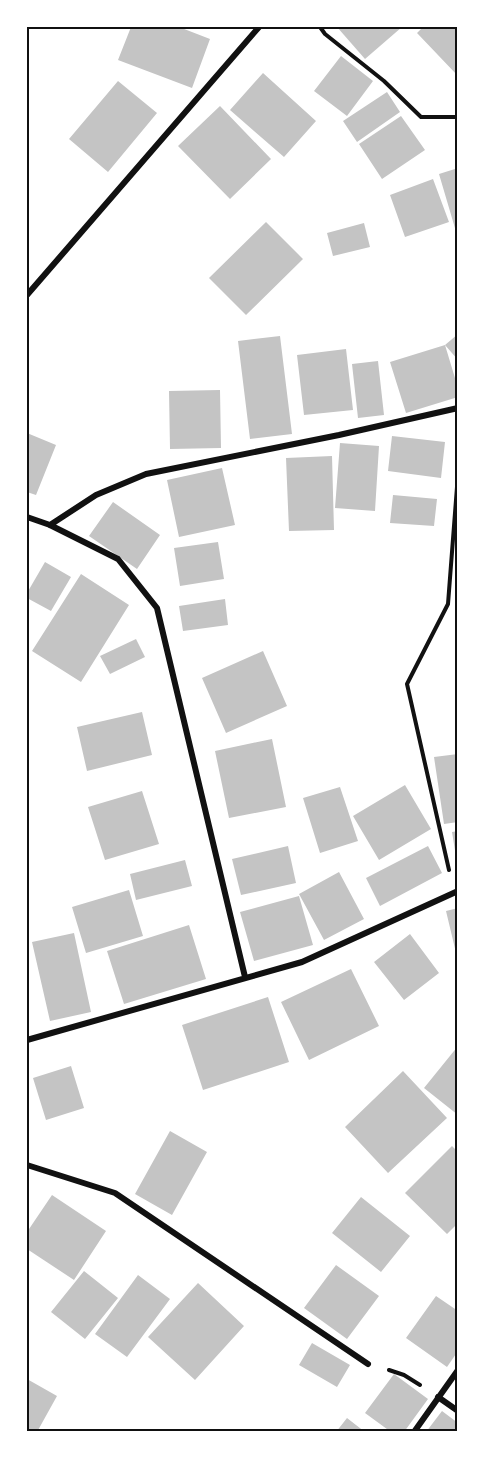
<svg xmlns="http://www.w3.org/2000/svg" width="485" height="1459" font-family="'Exo 2',sans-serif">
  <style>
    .building { fill: #c4c4c4 }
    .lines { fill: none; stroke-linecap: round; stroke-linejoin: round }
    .path { stroke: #111; stroke-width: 4 }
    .minor { stroke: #111; stroke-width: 6 }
    .neatline { fill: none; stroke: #111; stroke-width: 2 }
  </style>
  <rect width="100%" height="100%" fill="#fff"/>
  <path class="building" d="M131 27H179L210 39 192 88 118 60Z
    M337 27H402L365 59Z
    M423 27H458V76L417 33Z
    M341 56 373 81 347 116 314 91Z
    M263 73 316 121 284 157 230 110Z
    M118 81 157 113 108 172 69 139Z
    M387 92 400 112 357 142 343 121Z
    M220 106 271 159 230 199 178 146Z
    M401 116 425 150 382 179 359 144Z
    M458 168V234L457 235 439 174Z
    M433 179 449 222 405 237 390 195Z
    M266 222 303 259 246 315 209 278Z
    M364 223 370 247 333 256 327 233Z
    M458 334V360L445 345 458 388V397L406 413 390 362 445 345Z
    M280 336 292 434 250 439 238 341Z
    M346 349 353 410 304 415 297 355Z
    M378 361 384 415 358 418 352 364Z
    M220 390 221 448 170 449 169 391Z
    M27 433 56 445 36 495 27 492Z
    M392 436 445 442 441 478 388 471Z
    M340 443 379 446 375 511 335 508Z
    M332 456 334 530 289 531 286 458Z
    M222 468 235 525 179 537 167 480Z
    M393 495 437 499 434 526 390 523Z
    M113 502 160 535 137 569 89 536Z
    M218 542 224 579 180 586 174 548Z
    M45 562 71 577 51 611 27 598V593Z
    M81 574 129 605 81 682 32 651Z
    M225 599 228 625 183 631 179 606Z
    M136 639 145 657 110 674 100 656Z
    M263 651 287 706 226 733 202 678Z
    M142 712 152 755 87 771 77 727Z
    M272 739 286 807 229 818 215 751Z
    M458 754V822L444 824 434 757Z
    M405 785 431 829 379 860 353 816Z
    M340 787 358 841 320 853 303 798Z
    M142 791 159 844 105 860 88 807Z
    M458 831V863H457L452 832Z
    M288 846 296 883 241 895 232 859Z
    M428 846 442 873 380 906 366 878Z
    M185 860 192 886 136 900 130 874Z
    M339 872 364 919 324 940 299 894Z
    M129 890 143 936 86 953 72 907Z
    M299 896 313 945 254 961 240 912Z
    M458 908V957H457L446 911Z
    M189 925 206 979 124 1004 107 951Z
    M74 933 91 1012 50 1021 32 942Z
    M410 934 439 973 404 1000 374 962Z
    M351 969 379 1026 309 1060 281 1002Z
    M268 997 289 1062 203 1090 182 1025Z
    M458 1046V1115L424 1088Z
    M71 1066 84 1108 46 1120 33 1078Z
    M403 1071 447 1118 388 1173 345 1127Z
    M170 1131 207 1152 172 1215 135 1194Z
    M452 1146 458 1152V1223L447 1234 405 1193Z
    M52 1195 106 1231 74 1280 27 1249V1232Z
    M361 1197 410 1236 381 1272 332 1233Z
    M336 1265 379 1296 347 1339 304 1308Z
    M84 1271 118 1298 85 1339 51 1312Z
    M138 1275 170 1299 127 1357 95 1334Z
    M198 1283 244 1326 195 1380 148 1337Z
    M436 1296 458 1311V1351L447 1367 406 1338Z
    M312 1343 350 1365 337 1387 299 1365Z
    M394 1374 428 1399 404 1432H391L365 1413Z
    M27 1379 57 1396 37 1432H27Z
    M442 1411 458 1423V1432H426Z
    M347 1418 365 1432H336Z"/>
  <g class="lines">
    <path class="path" d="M320 27 325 34 384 81 421 117H458
      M449 870 407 684 448 604 458 474
      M389 1370 404 1375 420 1385"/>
    <path class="minor" d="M27 295 259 27
      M27 517 50 525 118 559 157 608 245 977
      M50 525 96 495 146 474 339 435 458 408
      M27 1040 302 962 458 891
      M27 1165 115 1193 368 1364
      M438 1397 458 1411
      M414 1432 458 1370"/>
  </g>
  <rect width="485" height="1459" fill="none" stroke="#ffffff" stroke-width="57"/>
  <rect x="28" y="28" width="428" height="1402" class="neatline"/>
</svg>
